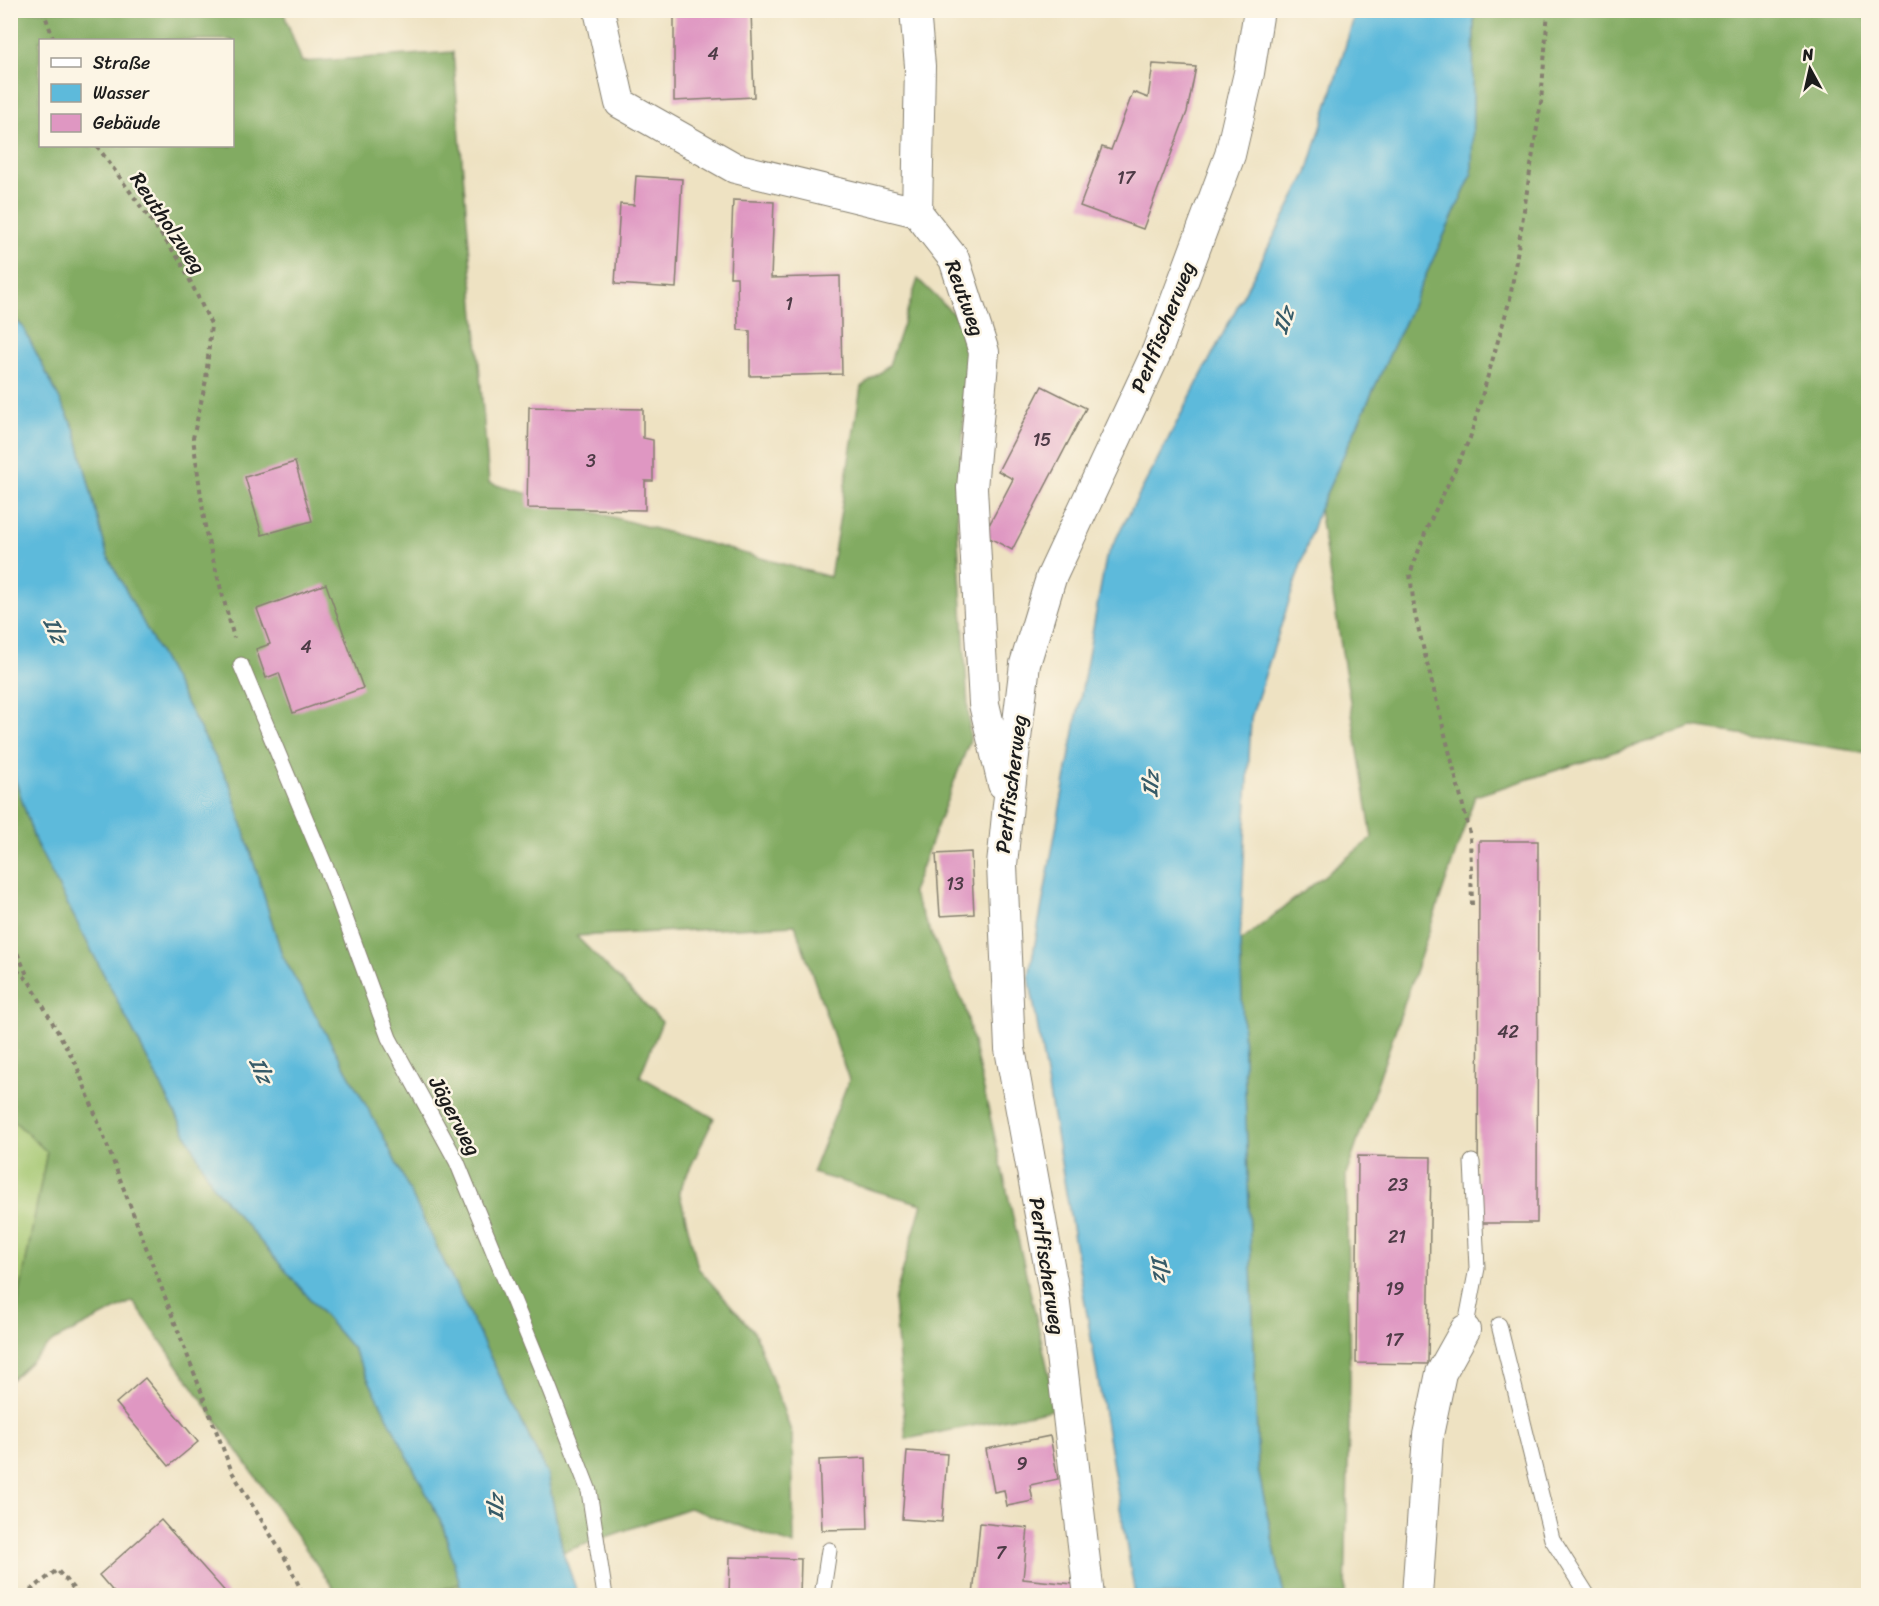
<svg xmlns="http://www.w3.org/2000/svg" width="1879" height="1606" font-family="Sriracha,sans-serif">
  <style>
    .green { fill: #a3c66f; stroke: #607146; stroke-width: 1.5 }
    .forest { fill: #82ab62; stroke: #4f643f; stroke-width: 1.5; fill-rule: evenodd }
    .water { fill: #5dbadb; stroke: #3c6b7c; stroke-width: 1.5 }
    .building { fill: #df97c2 }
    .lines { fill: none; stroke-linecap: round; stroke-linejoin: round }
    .lane-casing { stroke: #857f6f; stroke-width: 17 }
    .street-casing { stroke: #857f6f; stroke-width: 32 }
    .path { stroke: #857f6f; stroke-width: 4; stroke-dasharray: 4.5 4.5; stroke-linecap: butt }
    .lane { stroke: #fff; stroke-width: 15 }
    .street { stroke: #fff; stroke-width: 30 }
    .labels { text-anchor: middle; stroke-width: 5; stroke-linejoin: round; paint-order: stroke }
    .number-label { font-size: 18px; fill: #4d3b46 }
    .street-label { font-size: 21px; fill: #1c1c1c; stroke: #fcf5e5 }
    .water-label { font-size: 22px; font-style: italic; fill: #365b68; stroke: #fcf5e5 }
  </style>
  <rect width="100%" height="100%" fill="#fcf5e5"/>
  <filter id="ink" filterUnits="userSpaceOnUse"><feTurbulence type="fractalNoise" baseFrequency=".0167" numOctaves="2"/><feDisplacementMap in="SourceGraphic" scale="12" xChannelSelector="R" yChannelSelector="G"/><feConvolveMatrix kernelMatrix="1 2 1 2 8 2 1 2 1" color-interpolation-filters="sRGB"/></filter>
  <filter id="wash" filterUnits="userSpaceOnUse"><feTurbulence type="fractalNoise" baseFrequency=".008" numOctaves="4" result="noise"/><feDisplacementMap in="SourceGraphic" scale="24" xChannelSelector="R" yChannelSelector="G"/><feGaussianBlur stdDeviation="1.35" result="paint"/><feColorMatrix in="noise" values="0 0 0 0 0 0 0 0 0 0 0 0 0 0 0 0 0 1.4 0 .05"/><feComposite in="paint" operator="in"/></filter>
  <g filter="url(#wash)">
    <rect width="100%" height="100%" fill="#eee2c2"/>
    <path class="green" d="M11 1118 47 1152 17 1308 11 1320Z
      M460 1584 463 1595 424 1596Z"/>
    <path class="forest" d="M10 11H283L302 62 453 52 489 483 830 577 861 387 889 365 918 279 970 330 957 524 970 740 912 892 965 1007 1057 1409 906 1439 894 1300 922 1204 812 1173 849 1080 795 925 576 936 662 1022 640 1076 714 1118 679 1191 698 1268 755 1333 792 1434 794 1545 689 1508 563 1552 547 1474 382 1134 282 955 230 785 107 555 75 430 23 327 11 315ZM40 40H232V146H40Z
      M1474 11H1868V753L1693 727 1475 796 1346 1175 1350 1380 1345 1595H1284L1258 1470 1240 942 1372 838 1319 509 1472 174Z
      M10 763 35 841 213 1186 353 1349 443 1526 460 1584 424 1595H338L133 1301 53 1341 11 1380V1320L17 1308 47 1152 11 1118Z"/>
    <path class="water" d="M1356 11H1474L1472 174 1319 509 1251 718 1240 942 1258 1470 1284 1595H1135L1029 976 1106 558 1307 173Z
      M10 315 23 327 75 430 107 555 230 785 282 955 382 1134 547 1474 563 1552 578 1595H463L443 1526 353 1349 213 1186 35 841 10 763Z"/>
    <g id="blocks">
      <path class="building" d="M674 10H751L754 97 674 101Z
        M802 10H830V12L803 14Z
        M1153 64 1196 67 1187 112 1143 229 1080 206 1102 147 1111 150 1133 92 1148 98Z
        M636 176 682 179 676 288 615 284 620 204 634 205Z
        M733 200 774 202 771 278 840 276 842 374 750 376V331L738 330 737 277H730Z
        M1042 386 1086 408 1012 550 984 535 1013 479 998 471Z
        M529 407 643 409V438L653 440V481H645V510L527 508Z
        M295 462 312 521 262 535 245 477Z
        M326 584 363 688 293 713 279 673 266 678 256 649 270 644 257 609Z
        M1479 841H1538L1537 1223H1478Z
        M971 852 974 914 940 916 936 854Z
        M1358 1156 1431 1157 1428 1364 1356 1363Z
        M145 1378 198 1442 169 1466 116 1403Z
        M1050 1436 1058 1479 1030 1485 1033 1501 1007 1506 1004 1490 994 1492 986 1449Z
        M907 1451 947 1454 942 1522 902 1519Z
        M866 1458 868 1529 822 1530 819 1460Z
        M161 1520 229 1596H117L99 1575Z
        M980 1523 1028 1528 1023 1579 1083 1585 1082 1596H973Z
        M730 1557 801 1559 800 1596H729Z"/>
    </g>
  </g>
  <g filter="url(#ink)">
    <use href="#blocks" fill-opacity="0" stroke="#857f6f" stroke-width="1.5"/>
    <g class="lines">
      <g class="lane-casing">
        <path id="lane" d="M241 665 332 882 389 1038 457 1162 550 1390 589 1491 605 1596
          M1499 1325 1552 1539 1588 1596
          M1465 1330 1477 1268 1472 1162
          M822 1596 829 1550"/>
      </g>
      <g class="street-casing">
        <path id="street" d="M599 10 620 103 735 168 917 212 954 259 984 352 972 488 984 704 1003 784
          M915 10 920 66 917 212
          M1089 1596 1053 1287 1010 1049 1002 865 1008 805 1025 664 1051 578 1157 351 1230 155 1249 73 1259 10
          M1417 1596 1428 1435 1441 1373 1465 1330"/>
      </g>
      <path class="path" d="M43 10 54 40
        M97 146 181 262 211 324 206 380 193 438 206 533 234 638
        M1472 905 1470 834 1415 615 1410 574 1427 528 1470 438 1510 299 1541 102 1548 10
        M10 937 28 977
        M10 964 29 981 76 1064 232 1472 288 1563 304 1596
        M23 1596 57 1570 80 1596"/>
      <use href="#lane" class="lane"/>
      <use href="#street" class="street"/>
    </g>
  </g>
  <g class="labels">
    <g class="number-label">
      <text x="713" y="60">4</text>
      <text x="1126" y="184">17</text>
      <text x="789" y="310">1</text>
      <text x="1042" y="446">15</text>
      <text x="591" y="467">3</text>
      <text x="306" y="653">4</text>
      <text x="955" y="890">13</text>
      <text x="1508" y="1038">42</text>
      <text x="1398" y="1191">23</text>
      <text x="1397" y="1243">21</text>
      <text x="1395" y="1295">19</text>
      <text x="1394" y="1346">17</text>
      <text x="1022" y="1470">9</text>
      <text x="1001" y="1559">7</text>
    </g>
    <g class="street-label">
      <text transform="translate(168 223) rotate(56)" y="7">Reutholzweg</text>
      <text transform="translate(965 298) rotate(70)" y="7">Reutweg</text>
      <text transform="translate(1163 327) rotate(-68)" y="7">Perlfischerweg</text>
      <text transform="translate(1011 784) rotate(-83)" y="7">Perlfischerweg</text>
      <text transform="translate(455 1116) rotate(62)" y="7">Jägerweg</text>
      <text transform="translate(1047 1266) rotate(81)" y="7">Perlfischerweg</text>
    </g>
    <g class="water-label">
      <text transform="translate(1283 320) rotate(-70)" y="8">Ilz</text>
      <text transform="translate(56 630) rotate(65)" y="8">Ilz</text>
      <text transform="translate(1150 784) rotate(-87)" y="8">Ilz</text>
      <text transform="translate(262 1070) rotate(65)" y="8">Ilz</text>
      <text transform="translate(1161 1268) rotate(82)" y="8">Ilz</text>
      <text transform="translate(495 1507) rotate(-90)" y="8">Ilz</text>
    </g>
  </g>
  <rect width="1879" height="1606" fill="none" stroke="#fcf5e5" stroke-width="36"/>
  <rect x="39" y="39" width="195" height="108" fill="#fcf5e5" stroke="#a29e95" stroke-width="1.5"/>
  <rect x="51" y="58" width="30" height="9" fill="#ffffff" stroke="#a29e95" stroke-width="1.5"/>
  <text x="93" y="69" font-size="18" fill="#1c1c1c">Straße</text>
  <rect x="51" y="84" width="30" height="18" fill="#5dbadb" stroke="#a29e95" stroke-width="1.5"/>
  <text x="93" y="99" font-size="18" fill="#1c1c1c">Wasser</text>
  <rect x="51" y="114" width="30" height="18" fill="#df97c2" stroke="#a29e95" stroke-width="1.5"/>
  <text x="93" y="129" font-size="18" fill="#1c1c1c">Gebäude</text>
  <g transform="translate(1810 69) rotate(352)" stroke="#fcf5e5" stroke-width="4.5" paint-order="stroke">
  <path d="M0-4.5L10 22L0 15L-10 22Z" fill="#1c1c1c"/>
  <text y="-9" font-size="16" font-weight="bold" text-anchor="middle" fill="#1c1c1c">N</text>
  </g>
</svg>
